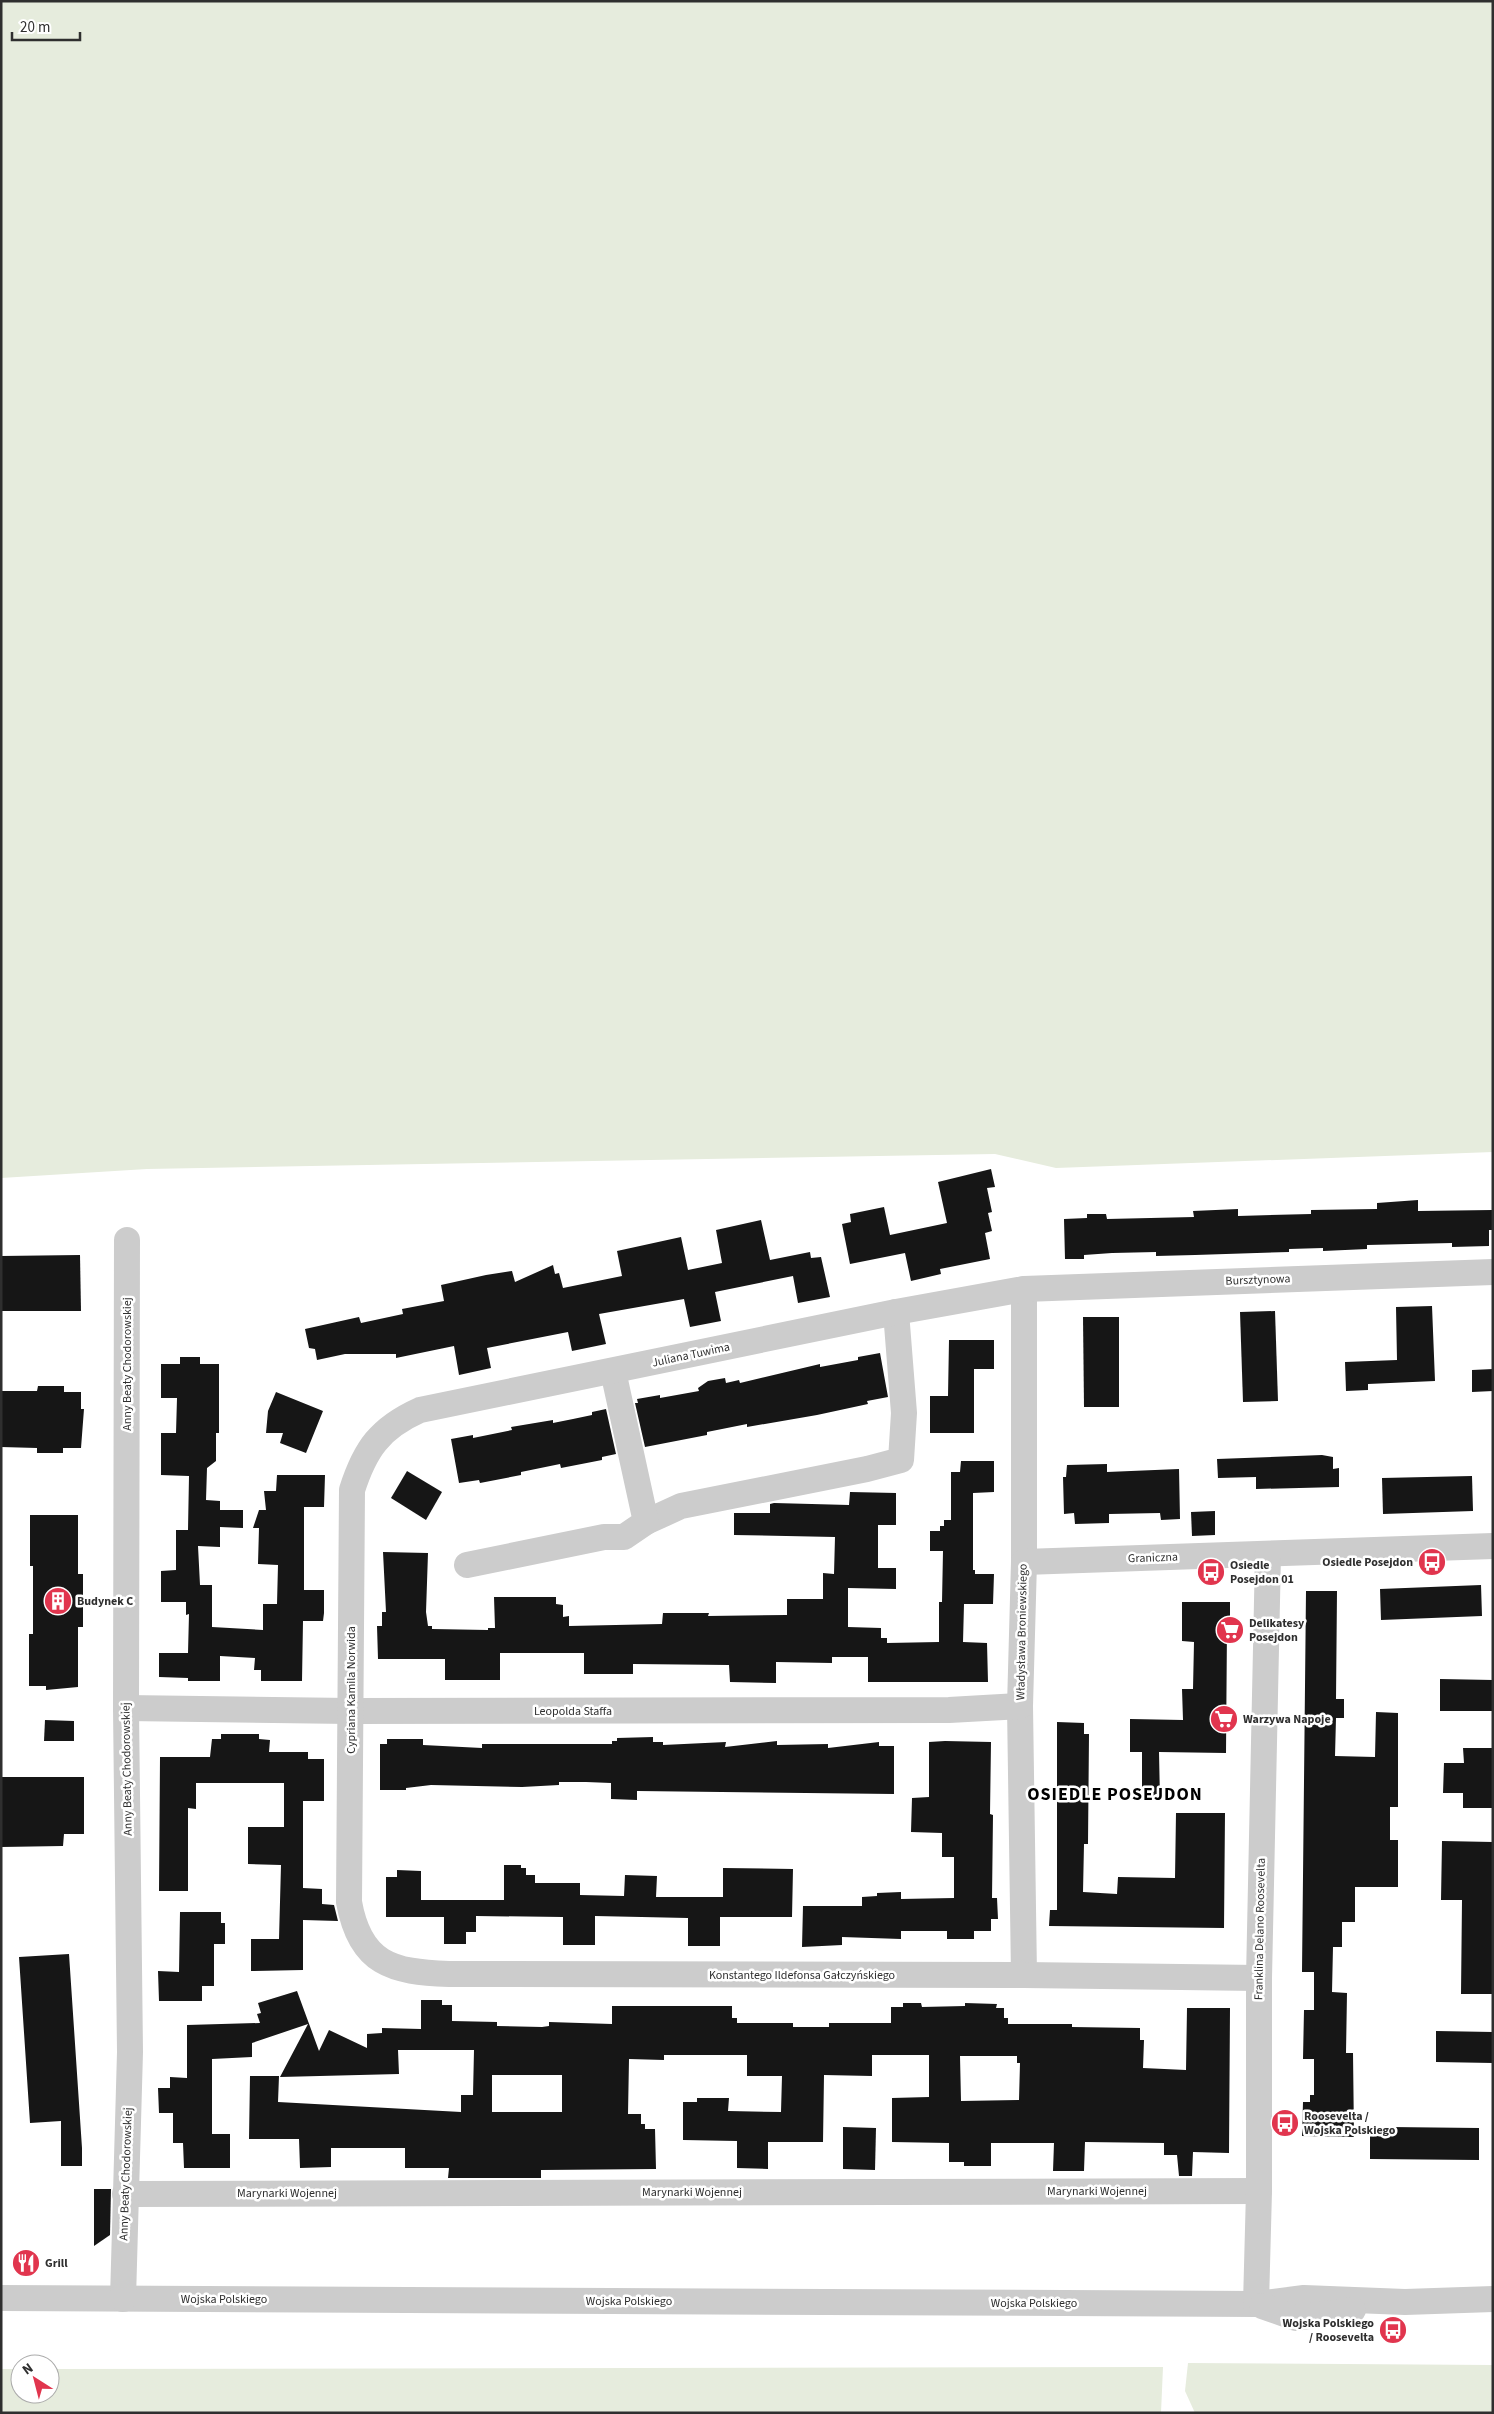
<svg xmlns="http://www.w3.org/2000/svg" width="1494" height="2414" viewBox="0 0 1494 2414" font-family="'Source Sans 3',sans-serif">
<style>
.green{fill:#e6ecdd}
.building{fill:#161616;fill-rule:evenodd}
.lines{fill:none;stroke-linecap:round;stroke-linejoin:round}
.minor{stroke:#ccc;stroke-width:26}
.labels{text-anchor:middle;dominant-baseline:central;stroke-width:5;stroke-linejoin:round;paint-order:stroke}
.street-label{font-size:12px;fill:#2f2f2f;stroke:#fff}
.poi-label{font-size:12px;font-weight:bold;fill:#2f2f2f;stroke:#fff;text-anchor:start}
.district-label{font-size:18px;font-weight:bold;letter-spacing:1px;fill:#000;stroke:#fff}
</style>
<rect width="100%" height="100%" fill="#fff"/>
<g class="green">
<path d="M 1,1 L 1493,1 L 1493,1152 L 1056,1168 L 995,1154 L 147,1169 L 1,1178 Z"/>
<path d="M 1188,2363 L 1493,2365 L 1493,2413 L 1195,2413 L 1185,2391 Z"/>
<path d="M 1163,2367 L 1161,2413 L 1,2413 L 1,2369 L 20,2369 L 20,2394 L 50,2394 L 50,2369 Z"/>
</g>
<g class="building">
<path d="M 991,1169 L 995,1187 L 987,1188 L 992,1212 L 988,1213 L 992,1231 L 985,1233 L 990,1259 L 940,1269 L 941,1274 L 911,1281 L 905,1253 L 850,1264 L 842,1224 L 851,1222 L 850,1214 L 884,1207 L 890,1235 L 947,1223 L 938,1182 Z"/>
<path d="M 1418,1200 L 1418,1211 L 1493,1210 L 1493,1230 L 1489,1230 L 1489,1246 L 1452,1247 L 1452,1243 L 1367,1245 L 1367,1249 L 1323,1251 L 1323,1248 L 1289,1249 L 1289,1252 L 1195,1255 L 1156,1256 L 1156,1252 L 1112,1253 L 1084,1255 L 1084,1259 L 1065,1259 L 1064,1219 L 1087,1218 L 1087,1214 L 1106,1214 L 1107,1219 L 1194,1217 L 1193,1211 L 1238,1209 L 1238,1216 L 1311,1214 L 1311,1210 L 1377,1209 L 1377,1203 Z"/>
<path d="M 761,1220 L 770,1260 L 810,1252 L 811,1258 L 821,1257 L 830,1297 L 798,1303 L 793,1276 L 715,1292 L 721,1321 L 690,1327 L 684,1299 L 599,1314 L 606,1344 L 572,1351 L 568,1332 L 487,1348 L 491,1368 L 459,1375 L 454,1346 L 396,1358 L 396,1354 L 345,1354 L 317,1360 L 315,1349 L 309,1348 L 305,1329 L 359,1317 L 361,1323 L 403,1314 L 402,1309 L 444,1301 L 441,1285 L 486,1275 L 512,1271 L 515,1282 L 553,1265 L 555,1274 L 559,1273 L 563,1288 L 622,1276 L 617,1251 L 681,1237 L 688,1270 L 722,1263 L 716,1230 Z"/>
<path d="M 80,1255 L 81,1311 L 1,1311 L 1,1256 Z"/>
<path d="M 1432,1306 L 1435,1381 L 1368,1384 L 1368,1390 L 1346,1391 L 1345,1362 L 1397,1360 L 1396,1307 Z"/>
<path d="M 1275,1311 L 1278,1401 L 1243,1402 L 1240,1312 Z"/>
<path d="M 1083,1317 L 1119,1317 L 1119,1407 L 1084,1407 Z"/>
<path d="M 949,1340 L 994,1340 L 994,1369 L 974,1369 L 974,1433 L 930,1433 L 930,1396 L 948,1396 Z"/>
<path d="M 880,1353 L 888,1397 L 867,1401 L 868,1404 L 817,1415 L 747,1427 L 747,1424 L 707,1432 L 707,1435 L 645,1447 L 635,1403 L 638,1403 L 637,1399 L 660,1395 L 660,1398 L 699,1391 L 698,1388 L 708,1381 L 725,1378 L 726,1383 L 739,1380 L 740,1383 L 820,1364 L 820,1367 L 858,1360 L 858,1357 Z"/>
<path d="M 180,1357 L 200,1357 L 200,1364 L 219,1364 L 219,1433 L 216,1433 L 216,1461 L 207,1468 L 206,1500 L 220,1501 L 220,1510 L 243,1510 L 243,1528 L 220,1527 L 220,1547 L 198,1546 L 200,1585 L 212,1585 L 212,1627 L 263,1630 L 263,1604 L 277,1604 L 278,1565 L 258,1564 L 259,1528 L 253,1528 L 259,1510 L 266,1510 L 264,1491 L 276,1491 L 277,1475 L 325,1475 L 324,1507 L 304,1507 L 304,1590 L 324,1590 L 324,1613 L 323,1621 L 303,1621 L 302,1681 L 261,1681 L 261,1670 L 254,1670 L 255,1658 L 220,1656 L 220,1681 L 188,1681 L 188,1678 L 159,1677 L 159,1653 L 188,1653 L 189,1614 L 186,1615 L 186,1602 L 161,1602 L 161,1571 L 176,1570 L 176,1530 L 188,1530 L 189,1476 L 161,1475 L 161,1433 L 176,1433 L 177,1398 L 161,1398 L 161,1364 L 180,1364 Z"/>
<path d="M 1493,1369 L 1493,1391 L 1472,1392 L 1472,1370 Z"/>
<path d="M 38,1386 L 64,1386 L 64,1392 L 81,1392 L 81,1409 L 84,1409 L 81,1448 L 63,1448 L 63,1453 L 37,1453 L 37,1448 L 1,1447 L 1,1391 L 37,1391 Z"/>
<path d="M 276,1392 L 323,1411 L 306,1453 L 280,1443 L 283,1433 L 266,1433 L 268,1411 Z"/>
<path d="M 606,1409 L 616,1454 L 602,1457 L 602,1460 L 561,1468 L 560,1464 L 521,1472 L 521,1475 L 480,1483 L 479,1480 L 459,1483 L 451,1439 L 473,1435 L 473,1438 L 512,1430 L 511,1427 L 553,1420 L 553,1423 L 573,1419 L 592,1415 L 592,1412 Z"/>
<path d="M 1322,1455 L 1333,1457 L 1333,1469 L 1339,1468 L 1339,1487 L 1256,1489 L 1256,1477 L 1218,1478 L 1217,1459 Z"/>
<path d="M 961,1461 L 994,1461 L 994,1492 L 973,1493 L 973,1570 L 975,1570 L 975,1574 L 994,1574 L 993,1604 L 964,1604 L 963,1642 L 987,1643 L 988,1682 L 868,1682 L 868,1657 L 832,1657 L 832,1663 L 776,1662 L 776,1683 L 730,1682 L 729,1665 L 633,1664 L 633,1674 L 584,1674 L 584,1653 L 500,1653 L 500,1680 L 445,1680 L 445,1659 L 378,1659 L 377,1626 L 382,1626 L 382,1612 L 386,1612 L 383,1552 L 428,1553 L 426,1612 L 428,1626 L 432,1626 L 432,1629 L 488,1630 L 488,1628 L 495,1628 L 494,1597 L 556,1597 L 556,1604 L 563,1605 L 563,1617 L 569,1616 L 569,1626 L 662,1624 L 663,1613 L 709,1613 L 708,1616 L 787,1615 L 787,1599 L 823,1599 L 823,1573 L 834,1574 L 835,1537 L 734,1535 L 734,1513 L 770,1513 L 770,1504 L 774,1503 L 849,1505 L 850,1492 L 896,1493 L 896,1525 L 878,1525 L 878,1568 L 896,1568 L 896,1589 L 848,1588 L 848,1627 L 881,1628 L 881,1638 L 887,1638 L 887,1643 L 939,1642 L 939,1602 L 942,1602 L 943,1551 L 930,1551 L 930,1531 L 940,1531 L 940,1526 L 944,1526 L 944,1520 L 951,1520 L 951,1472 L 960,1472 Z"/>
<path d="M 1107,1464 L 1107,1472 L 1179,1469 L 1180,1519 L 1161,1520 L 1160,1513 L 1109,1514 L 1109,1523 L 1075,1524 L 1074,1513 L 1064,1514 L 1063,1477 L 1066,1477 L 1067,1465 Z"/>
<path d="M 407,1471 L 442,1492 L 426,1520 L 391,1498 Z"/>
<path d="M 1472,1476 L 1473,1511 L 1383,1514 L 1382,1478 Z"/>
<path d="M 1215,1511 L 1215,1535 L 1192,1536 L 1191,1512 Z"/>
<path d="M 30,1515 L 78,1515 L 78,1574 L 83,1574 L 83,1627 L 78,1627 L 78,1687 L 46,1690 L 46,1686 L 29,1686 L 29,1634 L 33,1634 L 33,1566 L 30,1566 Z"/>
<path d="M 1481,1585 L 1482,1616 L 1381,1620 L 1380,1589 Z"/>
<path d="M 1306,1591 L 1337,1591 L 1336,1699 L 1344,1699 L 1344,1718 L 1336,1718 L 1335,1756 L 1375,1757 L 1376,1712 L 1398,1713 L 1398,1807 L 1390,1807 L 1390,1840 L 1398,1840 L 1398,1887 L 1355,1887 L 1355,1922 L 1342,1922 L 1342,1947 L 1333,1947 L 1332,1992 L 1347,1993 L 1346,2053 L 1353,2053 L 1354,2137 L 1302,2136 L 1303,2102 L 1310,2102 L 1310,2095 L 1314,2095 L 1314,2059 L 1303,2059 L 1304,2010 L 1314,2010 L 1314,1972 L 1302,1972 Z"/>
<path d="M 1182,1602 L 1230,1602 L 1230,1626 L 1227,1626 L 1226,1753 L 1159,1752 L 1160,1800 L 1142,1800 L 1142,1752 L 1130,1752 L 1130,1719 L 1183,1720 L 1182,1689 L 1193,1689 L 1194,1642 L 1182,1641 Z"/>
<path d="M 1440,1679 L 1493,1680 L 1493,1711 L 1440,1711 Z"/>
<path d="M 45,1720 L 74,1721 L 74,1741 L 44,1741 Z"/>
<path d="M 1057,1722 L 1084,1723 L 1084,1734 L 1089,1734 L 1088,1844 L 1084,1844 L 1083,1892 L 1117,1894 L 1118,1877 L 1175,1878 L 1176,1813 L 1225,1813 L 1224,1928 L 1049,1926 L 1050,1910 L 1057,1910 Z"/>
<path d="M 221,1734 L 259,1734 L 259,1739 L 270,1740 L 269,1752 L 308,1752 L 308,1759 L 324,1759 L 324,1801 L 303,1801 L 303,1888 L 322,1889 L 322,1904 L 334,1905 L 338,1921 L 303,1920 L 303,1970 L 251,1971 L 251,1939 L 279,1939 L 281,1865 L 248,1864 L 248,1827 L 284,1827 L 284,1783 L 196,1783 L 196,1809 L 188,1808 L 188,1891 L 159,1891 L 160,1757 L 210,1757 L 212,1739 L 221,1739 Z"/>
<path d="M 653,1737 L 653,1742 L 663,1742 L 663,1745 L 726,1742 L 725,1747 L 777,1741 L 777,1745 L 828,1744 L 828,1748 L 879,1742 L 879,1746 L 894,1746 L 894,1794 L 637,1791 L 637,1800 L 611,1799 L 611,1783 L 586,1782 L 559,1782 L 559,1785 L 522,1787 L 431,1785 L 406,1788 L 406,1790 L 380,1790 L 380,1744 L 387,1744 L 387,1739 L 423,1739 L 423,1745 L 482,1748 L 482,1744 L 612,1744 L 612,1741 L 617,1741 L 617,1738 Z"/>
<path d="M 945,1741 L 991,1742 L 990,1814 L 993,1815 L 992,1898 L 997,1898 L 998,1919 L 991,1919 L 991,1931 L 974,1931 L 974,1939 L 947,1939 L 947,1931 L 901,1931 L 901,1939 L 842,1937 L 842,1945 L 802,1947 L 803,1906 L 862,1906 L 862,1897 L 877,1896 L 877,1893 L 901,1892 L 901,1899 L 954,1898 L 954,1857 L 942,1857 L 942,1833 L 911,1832 L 912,1798 L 929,1797 L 929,1742 Z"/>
<path d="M 1463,1748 L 1493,1748 L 1493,1808 L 1463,1808 L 1463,1793 L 1443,1793 L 1444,1763 L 1464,1763 Z"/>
<path d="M 1,1777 L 84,1777 L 84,1834 L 64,1834 L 63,1846 L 1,1847 Z"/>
<path d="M 1442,1841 L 1493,1842 L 1492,1994 L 1461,1994 L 1462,1900 L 1441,1900 Z"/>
<path d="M 504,1865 L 521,1865 L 521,1868 L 526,1868 L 526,1875 L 535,1875 L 535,1883 L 580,1883 L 580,1895 L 624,1896 L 625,1875 L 657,1876 L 656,1897 L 723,1897 L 723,1868 L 793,1869 L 792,1917 L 720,1917 L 720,1946 L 688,1946 L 688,1918 L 595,1916 L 595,1945 L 563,1945 L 563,1917 L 476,1916 L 476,1932 L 466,1932 L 466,1944 L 444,1944 L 444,1917 L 386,1917 L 386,1877 L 397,1877 L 397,1870 L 421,1871 L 421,1900 L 504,1900 Z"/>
<path d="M 180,1912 L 221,1912 L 221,1923 L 225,1923 L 225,1944 L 214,1944 L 214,1986 L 202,1986 L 202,2001 L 159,2001 L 158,1971 L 179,1972 Z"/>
<path d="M 69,1954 L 82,2148 L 82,2166 L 61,2166 L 61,2121 L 30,2123 L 19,1957 Z"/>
<path d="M 297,1991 L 319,2051 L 329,2030 L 367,2048 L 367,2034 L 382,2033 L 382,2028 L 421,2029 L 421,2000 L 442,2000 L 442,2005 L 452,2005 L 452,2021 L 497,2022 L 497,2026 L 542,2027 L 549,2026 L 549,2022 L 612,2024 L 612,2006 L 732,2006 L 732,2018 L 737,2018 L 737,2023 L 793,2023 L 793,2027 L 829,2027 L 829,2023 L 891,2023 L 891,2007 L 903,2007 L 903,2003 L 921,2003 L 922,2007 L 965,2006 L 965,2003 L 997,2004 L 996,2008 L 1004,2008 L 1004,2018 L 1008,2018 L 1008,2024 L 1072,2024 L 1072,2027 L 1140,2028 L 1140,2040 L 1144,2040 L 1143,2068 L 1186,2070 L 1187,2008 L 1230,2008 L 1229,2153 L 1193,2152 L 1192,2176 L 1179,2176 L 1177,2155 L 1164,2155 L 1164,2143 L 1085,2142 L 1084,2171 L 1053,2171 L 1054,2143 L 991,2143 L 991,2166 L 964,2166 L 964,2162 L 949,2162 L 949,2143 L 892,2142 L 892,2098 L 929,2097 L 929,2055 L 872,2055 L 872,2076 L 824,2075 L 823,2142 L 768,2142 L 768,2169 L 737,2168 L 737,2141 L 683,2140 L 683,2102 L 697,2102 L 697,2098 L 729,2098 L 728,2111 L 781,2112 L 782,2076 L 747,2076 L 747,2055 L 664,2055 L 664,2060 L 629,2059 L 628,2114 L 641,2114 L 641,2124 L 645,2124 L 645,2129 L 655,2129 L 656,2169 L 541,2170 L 541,2178 L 448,2178 L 449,2168 L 405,2168 L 405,2148 L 331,2148 L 331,2167 L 300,2168 L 299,2139 L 249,2139 L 250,2076 L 279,2076 L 278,2102 L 461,2112 L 461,2095 L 473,2095 L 474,2050 L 398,2050 L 399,2074 L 280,2077 L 308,2024 L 252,2043 L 252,2057 L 212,2059 L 212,2134 L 230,2134 L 230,2168 L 184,2168 L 183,2143 L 173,2143 L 173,2113 L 159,2113 L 158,2088 L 170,2088 L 170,2077 L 187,2078 L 187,2025 L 260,2023 L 257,2014 L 261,2013 L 258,2003 ZM 960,2056 L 1017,2056 L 1017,2063 L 1020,2063 L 1019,2100 L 961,2101 ZM 492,2075 L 562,2075 L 562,2112 L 492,2112 Z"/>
<path d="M 1436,2031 L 1493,2032 L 1493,2063 L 1436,2062 Z"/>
<path d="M 843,2127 L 876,2128 L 875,2170 L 843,2169 Z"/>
<path d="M 1390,2127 L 1479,2128 L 1479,2160 L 1370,2159 L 1370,2129 Z"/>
<path d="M 94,2189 L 111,2189 L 110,2235 L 94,2246 Z"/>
</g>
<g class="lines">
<g class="minor">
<path d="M 1024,1289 L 1024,1562 L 1020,1706 L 1024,1975"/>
<path d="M 646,1522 L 681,1506 L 867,1469 L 901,1460 L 904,1413 L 896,1312"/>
<path d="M 1024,1562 L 1493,1546"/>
<path d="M 467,1565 L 604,1537 L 624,1537 L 646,1522 L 613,1371"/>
<path d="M 126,1708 L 350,1711 L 949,1710 L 1020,1706"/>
<path d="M 1259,1978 L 1024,1975 L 449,1974 C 392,1972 360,1964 349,1902 L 352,1490 C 365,1449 380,1428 420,1410 L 896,1312 L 1024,1289 L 1493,1272"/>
<path d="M 125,2194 L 1259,2191"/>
<path d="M 1,2298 L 1256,2304 L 1304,2298 L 1405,2302 L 1493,2299"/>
<path d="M 123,2299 L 130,2052 L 126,1708 L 127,1240"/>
<path d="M 1256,2304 L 1259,2191 L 1259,1978 L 1268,1554"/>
<path d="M 1262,2306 L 1296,2318 L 1353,2310"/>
</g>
</g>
<defs>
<symbol id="bus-disc" viewBox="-11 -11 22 22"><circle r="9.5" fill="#e1354e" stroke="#fff"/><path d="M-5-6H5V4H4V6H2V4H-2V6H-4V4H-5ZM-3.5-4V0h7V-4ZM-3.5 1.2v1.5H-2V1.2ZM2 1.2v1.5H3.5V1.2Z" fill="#fff"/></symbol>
<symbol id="building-disc" viewBox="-11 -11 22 22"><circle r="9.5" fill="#e1354e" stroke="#fff"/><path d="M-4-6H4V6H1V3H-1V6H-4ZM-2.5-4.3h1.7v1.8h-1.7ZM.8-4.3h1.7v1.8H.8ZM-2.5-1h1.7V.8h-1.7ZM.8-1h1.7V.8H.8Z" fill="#fff"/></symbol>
<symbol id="supermarket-disc" viewBox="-11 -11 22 22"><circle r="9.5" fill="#e1354e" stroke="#fff"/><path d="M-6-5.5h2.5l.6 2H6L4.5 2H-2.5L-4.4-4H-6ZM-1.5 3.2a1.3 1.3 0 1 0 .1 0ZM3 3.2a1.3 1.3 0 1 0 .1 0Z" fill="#fff"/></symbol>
<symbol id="restaurant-disc" viewBox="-11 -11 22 22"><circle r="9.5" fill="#e1354e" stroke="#fff"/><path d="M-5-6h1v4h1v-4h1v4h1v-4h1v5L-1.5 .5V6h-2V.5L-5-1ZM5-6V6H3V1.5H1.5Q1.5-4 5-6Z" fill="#fff"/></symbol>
</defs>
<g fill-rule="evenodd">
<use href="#bus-disc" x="1416" y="1546" width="32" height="32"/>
<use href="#bus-disc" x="1195" y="1556" width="32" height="32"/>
<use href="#building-disc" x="42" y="1585" width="32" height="32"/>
<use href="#supermarket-disc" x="1214" y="1614" width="32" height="32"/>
<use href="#supermarket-disc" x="1208" y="1703" width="32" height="32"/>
<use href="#bus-disc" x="1269" y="2107" width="32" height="32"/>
<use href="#restaurant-disc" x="10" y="2247" width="32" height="32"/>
<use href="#bus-disc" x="1377" y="2314" width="32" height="32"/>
</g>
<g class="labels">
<g class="street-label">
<text transform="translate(1258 1280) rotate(-2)">Bursztynowa</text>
<text transform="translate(691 1355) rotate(-12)">Juliana Tuwima</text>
<text transform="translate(127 1364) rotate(-90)">Anny Beaty Chodorowskiej</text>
<text transform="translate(1153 1558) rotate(-2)">Graniczna</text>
<text transform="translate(1022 1632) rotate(-89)">Władysława Broniewskiego</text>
<text transform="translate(351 1690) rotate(-90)">Cypriana Kamila Norwida</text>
<text x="573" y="1711">Leopolda Staffa</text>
<text transform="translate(127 1769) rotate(-91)">Anny Beaty Chodorowskiej</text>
<text transform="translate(1260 1929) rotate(-89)">Franklina Delano Roosevelta</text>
<text x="802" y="1975">Konstantego Ildefonsa Gałczyńskiego</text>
<text transform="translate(126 2174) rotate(-88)">Anny Beaty Chodorowskiej</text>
<text x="1097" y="2191">Marynarki Wojennej</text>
<text x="692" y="2192">Marynarki Wojennej</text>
<text x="287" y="2193">Marynarki Wojennej</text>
<text x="224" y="2299">Wojska Polskiego</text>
<text x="629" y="2301">Wojska Polskiego</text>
<text x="1034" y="2303">Wojska Polskiego</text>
</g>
<g class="poi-label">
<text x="1413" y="1562" text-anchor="end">Osiedle Posejdon</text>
<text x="1230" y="1565">Osiedle<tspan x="1230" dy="14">Posejdon 01</tspan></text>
<text x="77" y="1601">Budynek C</text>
<text x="1249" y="1623">Delikatesy<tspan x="1249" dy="14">Posejdon</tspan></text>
<text x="1243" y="1719">Warzywa Napoje</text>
<text x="1304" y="2116">Roosevelta /<tspan x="1304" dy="14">Wojska Polskiego</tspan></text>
<text x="45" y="2263">Grill</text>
<text x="1374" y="2323" text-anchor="end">Wojska Polskiego<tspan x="1374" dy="14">/ Roosevelta</tspan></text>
</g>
<g class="district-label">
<text x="1115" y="1794">OSIEDLE POSEJDON</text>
</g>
</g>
<rect width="1494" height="2414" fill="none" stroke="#2f2f2f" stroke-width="5"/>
<g transform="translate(35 2379) rotate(324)"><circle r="24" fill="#ffffff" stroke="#acacac"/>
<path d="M0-4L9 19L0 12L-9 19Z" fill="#e1354e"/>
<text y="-8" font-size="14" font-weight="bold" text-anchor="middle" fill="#2f2f2f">N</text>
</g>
<path d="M12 32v8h68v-8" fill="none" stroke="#2f2f2f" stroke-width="2.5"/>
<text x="20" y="32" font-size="15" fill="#2f2f2f" stroke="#ffffff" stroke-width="4" paint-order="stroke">20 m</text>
</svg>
